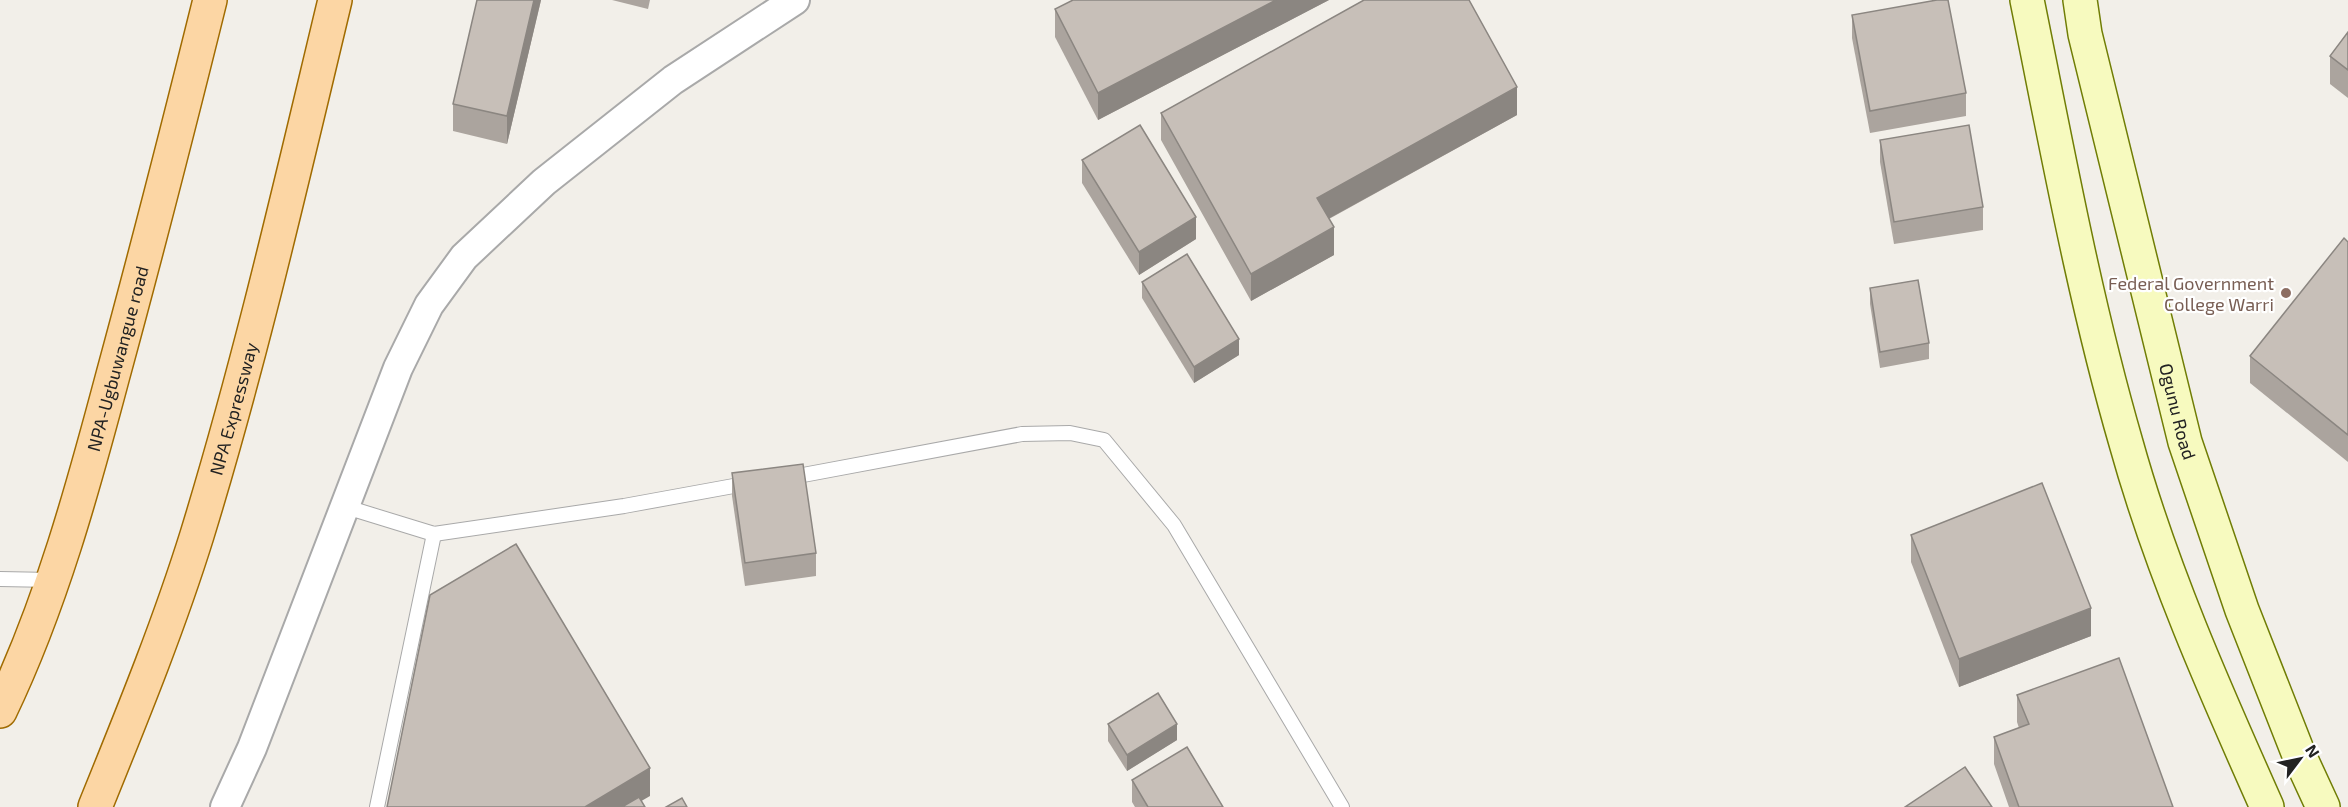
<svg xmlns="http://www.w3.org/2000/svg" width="2348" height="807" viewBox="0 0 2348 807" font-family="'Exo 2',sans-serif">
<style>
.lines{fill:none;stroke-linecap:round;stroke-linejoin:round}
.lane-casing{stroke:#a9a9a9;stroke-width:16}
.street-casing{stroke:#a9a9a9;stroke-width:32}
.secondary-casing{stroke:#707d05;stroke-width:36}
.primary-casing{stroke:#a06b00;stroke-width:36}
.lane{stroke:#fff;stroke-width:14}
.street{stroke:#fff;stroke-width:28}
.secondary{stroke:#f7fabf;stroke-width:33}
.primary{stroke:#fcd6a4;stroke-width:33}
.wall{fill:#aba49e}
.shaded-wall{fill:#8b8681}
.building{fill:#c7bfb8;stroke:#8b8681;stroke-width:1.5}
.education-dot{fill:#8d6e63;stroke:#fff;stroke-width:2}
.labels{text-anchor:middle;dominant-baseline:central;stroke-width:4.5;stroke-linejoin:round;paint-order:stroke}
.education-label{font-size:18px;fill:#785e54;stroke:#fff;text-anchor:end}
.street-label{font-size:18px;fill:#222;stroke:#fff}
</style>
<rect width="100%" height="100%" fill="#f2efe9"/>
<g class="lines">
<defs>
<g id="lane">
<path d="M 787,478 L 1022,434 L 1070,433 L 1104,440 L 1174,525 L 1342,807"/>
<path d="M 343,506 L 434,534 L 624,506 L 750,483"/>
<path d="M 0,579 L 52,580"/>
<path d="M 377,807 L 434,534"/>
</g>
<path id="street" d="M 225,807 L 252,748 L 398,368 L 429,305 L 464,257 L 544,182 L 673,80 L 795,0"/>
<g id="secondary">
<path d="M 2027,0 C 2057,148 2084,298 2126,443 C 2161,569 2214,688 2267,807"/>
<path id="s1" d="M 2080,0 L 2085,34 L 2185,442 L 2242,610 L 2299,755 L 2323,807"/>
</g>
<g id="primary">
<path id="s2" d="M 0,711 C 51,605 83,488 113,375 C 147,250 179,125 210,0"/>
<path id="s3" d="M 95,807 C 131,718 168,628 197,535 C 251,359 292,179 335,0"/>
</g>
</defs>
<use href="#lane" class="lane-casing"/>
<use href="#street" class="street-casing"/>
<use href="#secondary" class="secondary-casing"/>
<use href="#primary" class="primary-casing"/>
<use href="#lane" class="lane"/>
<use href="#street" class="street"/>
<use href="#secondary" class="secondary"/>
<use href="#primary" class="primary"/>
</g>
<g class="wall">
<path d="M 477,0 L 541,0 L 507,144 L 453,131 L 453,104 Z"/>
<path d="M 612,0 L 650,0 L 648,9 Z"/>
<path d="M 1073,0 L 1329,0 L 1098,120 L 1055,37 L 1055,9 Z"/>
<path d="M 1852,15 L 1966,93 L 1966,116 L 1870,133 L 1852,38 Z"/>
<path d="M 2348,32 L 2348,98 L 2330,84 L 2330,56 Z"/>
<path d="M 1161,113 L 1517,115 L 1329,219 L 1334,255 L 1251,301 L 1161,140 Z"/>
<path d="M 1880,140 L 1983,207 L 1983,230 L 1894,244 L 1880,162 Z"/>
<path d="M 1082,160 L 1196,239 L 1139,275 L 1082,183 Z"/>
<path d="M 2348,242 L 2348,462 L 2250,383 L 2250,356 Z"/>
<path d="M 1142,282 L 1239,355 L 1194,383 L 1142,298 Z"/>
<path d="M 1870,288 L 1929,343 L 1929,359 L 1880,368 L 1870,304 Z"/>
<path d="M 732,473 L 816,553 L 816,576 L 745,586 L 732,496 Z"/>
<path d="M 1911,535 L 2091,636 L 1959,687 L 1911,562 Z"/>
<path d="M 2017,695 L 2173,807 L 2009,807 L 1994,764 L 1994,737 L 2019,728 L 2017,722 Z"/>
<path d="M 1108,724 L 1177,740 L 1127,771 L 1108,741 Z"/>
<path d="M 1132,780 L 1223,807 L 1135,807 L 1132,802 Z"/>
</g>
<g class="shaded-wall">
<path d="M 534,0 L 541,0 L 507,144 L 507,116 Z"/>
<path d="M 1276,0 L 1329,0 L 1098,120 L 1098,93 Z"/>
<path d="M 1517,87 L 1517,115 L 1317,225 L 1317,198 Z"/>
<path d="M 1196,217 L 1196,239 L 1139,275 L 1139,252 Z"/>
<path d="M 1334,227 L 1334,255 L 1251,301 L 1251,274 Z"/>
<path d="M 1239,339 L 1239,355 L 1194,383 L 1194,367 Z"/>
<path d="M 2091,608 L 2091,636 L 1959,687 L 1959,659 Z"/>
<path d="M 1177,724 L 1177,740 L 1127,771 L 1127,755 Z"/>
<path d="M 650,768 L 650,796 L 631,807 L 585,807 Z"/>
</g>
<g class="building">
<path d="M 477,0 L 534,0 L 507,116 L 453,104 Z"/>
<path d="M 1073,0 L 1276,0 L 1098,93 L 1055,9 Z"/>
<path d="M 1364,0 L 1469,0 L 1517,87 L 1317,198 L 1334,227 L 1251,274 L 1161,113 Z"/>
<path d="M 1937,0 L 1948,0 L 1966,93 L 1870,111 L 1852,15 Z"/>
<path d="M 2348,32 L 2348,70 L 2330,56 Z"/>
<path d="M 1140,125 L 1196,217 L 1139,252 L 1082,160 Z"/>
<path d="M 1969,125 L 1983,207 L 1894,222 L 1880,140 Z"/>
<path d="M 2344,238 L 2348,242 L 2348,435 L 2250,356 Z"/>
<path d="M 1187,254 L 1239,339 L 1194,367 L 1142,282 Z"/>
<path d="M 1918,280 L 1929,343 L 1880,352 L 1870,288 Z"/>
<path d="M 803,464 L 816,553 L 745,563 L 732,473 Z"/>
<path d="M 2042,483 L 2091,608 L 1959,659 L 1911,535 Z"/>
<path d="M 516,544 L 650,768 L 585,807 L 387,807 L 430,595 Z"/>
<path d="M 2119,658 L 2173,807 L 2019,807 L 1994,737 L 2029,724 L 2017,695 Z"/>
<path d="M 1158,693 L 1177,724 L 1127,755 L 1108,724 Z"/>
<path d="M 1187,747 L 1223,807 L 1148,807 L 1132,780 Z"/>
<path d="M 1965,767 L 1992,807 L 1905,807 Z"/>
<path d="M 639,797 L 645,807 L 622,807 Z"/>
<path d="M 682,798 L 687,807 L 666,807 Z"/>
</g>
<circle class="education-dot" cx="2286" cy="293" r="6"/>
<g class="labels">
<g class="education-label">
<text x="2274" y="283">Federal Government<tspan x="2274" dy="21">College Warri</tspan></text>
</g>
<g class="street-label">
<text stroke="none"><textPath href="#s2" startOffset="372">NPA-Ugbuwangue road</textPath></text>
<text stroke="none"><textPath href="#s3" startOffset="422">NPA Expressway</textPath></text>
<text stroke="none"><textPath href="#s1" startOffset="423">Ogunu Road</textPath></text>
</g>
</g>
<g transform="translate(2300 759) rotate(58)" stroke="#ffffff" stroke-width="4.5" paint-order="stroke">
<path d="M0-4.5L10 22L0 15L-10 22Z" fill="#222222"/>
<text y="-9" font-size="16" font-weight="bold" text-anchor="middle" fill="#222222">N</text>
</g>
</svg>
